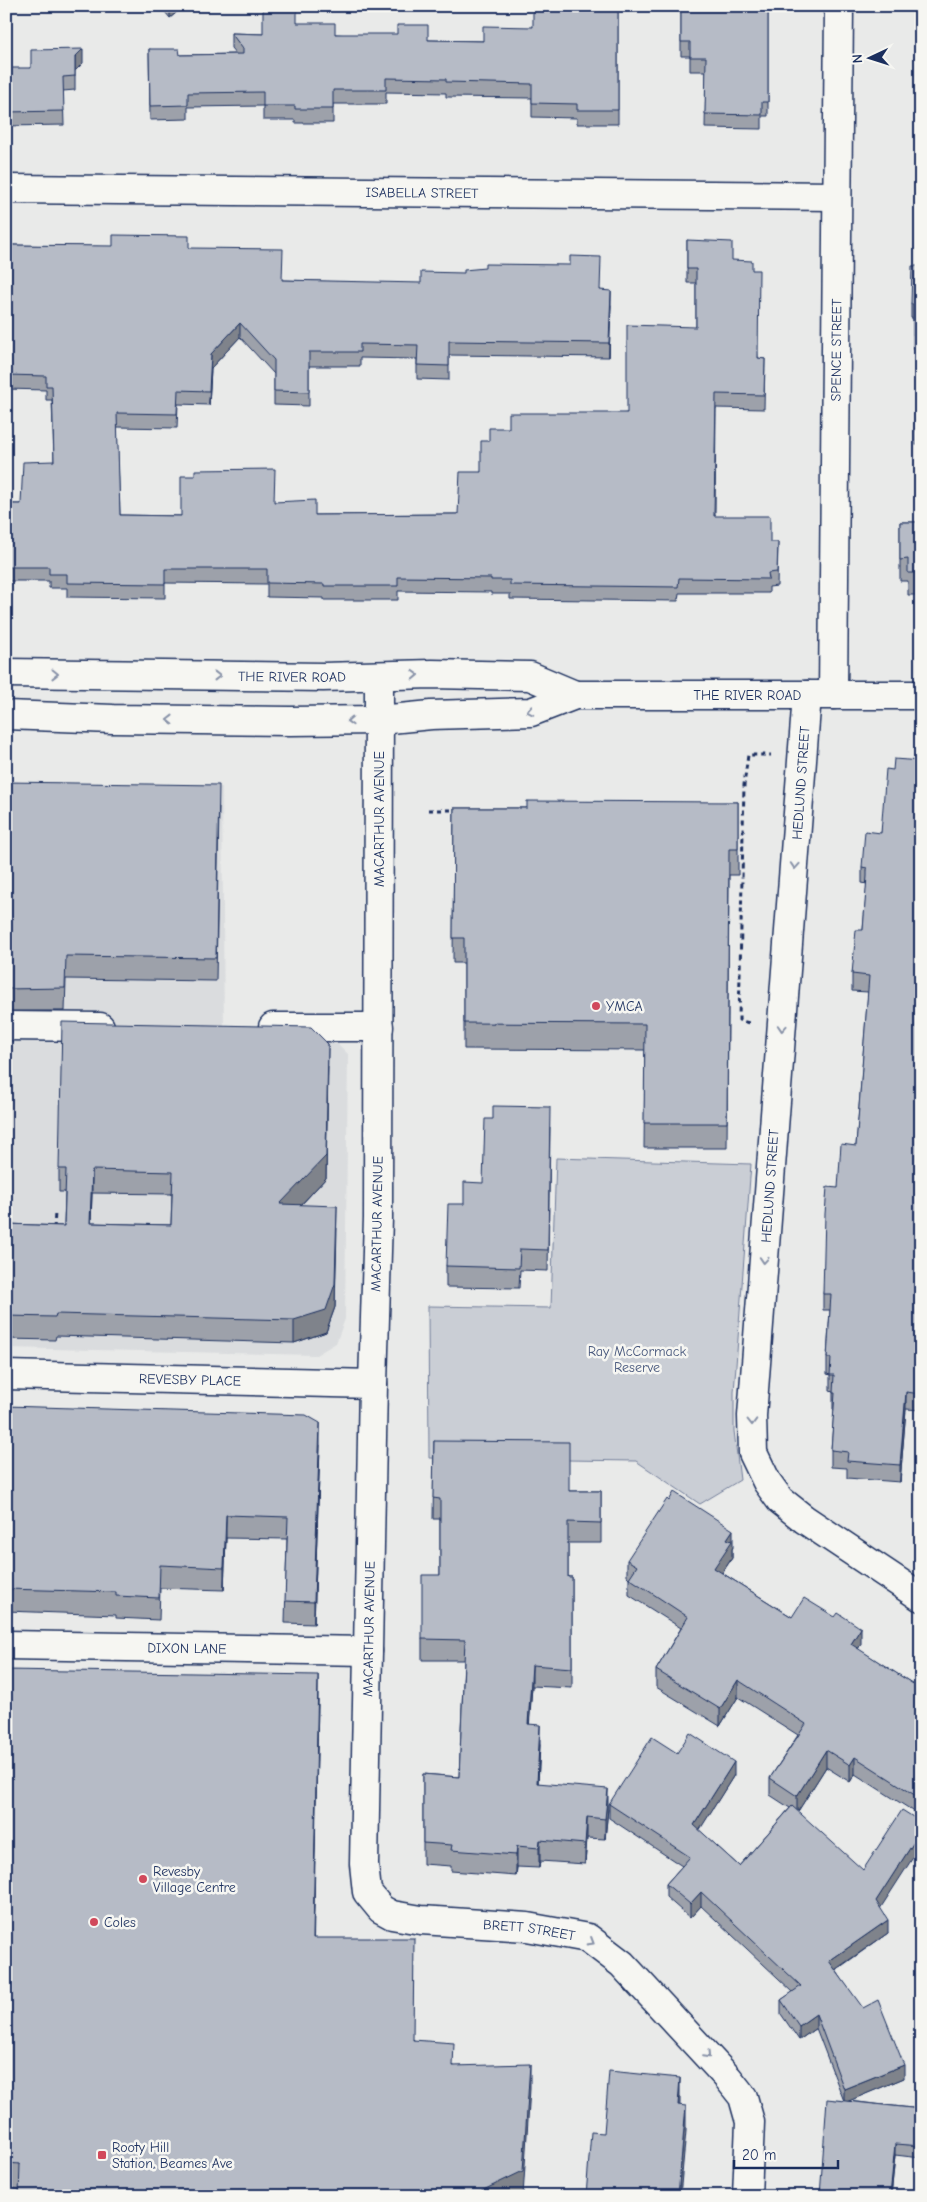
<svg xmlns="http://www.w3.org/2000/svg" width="927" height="2202" viewBox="0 0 927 2202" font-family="'Comic Neue',sans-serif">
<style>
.built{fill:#dadcde}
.green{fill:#caced5;stroke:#727e9a}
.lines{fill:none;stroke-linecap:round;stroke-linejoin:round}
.minor-casing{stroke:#1b2f5e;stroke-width:31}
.secondary-casing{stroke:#1b2f5e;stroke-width:31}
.path{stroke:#1b2f5e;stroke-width:3;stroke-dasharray:5 4;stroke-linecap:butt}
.minor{stroke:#f6f6f2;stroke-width:28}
.secondary{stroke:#f6f6f2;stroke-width:28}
.wall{fill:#9da1aa;stroke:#1b2f5e;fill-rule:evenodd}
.shaded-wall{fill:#7f838b;stroke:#1b2f5e}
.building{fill:#b6bbc6;stroke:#1b2f5e;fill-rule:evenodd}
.oneway{stroke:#8892a8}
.poi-dot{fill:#d1495b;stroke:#f6f6f2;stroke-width:2}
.labels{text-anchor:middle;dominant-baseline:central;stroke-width:5;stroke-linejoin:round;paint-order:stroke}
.street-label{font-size:14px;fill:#1b2f5e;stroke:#f6f6f2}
.poi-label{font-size:14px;fill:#1b2f5e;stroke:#f6f6f2;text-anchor:start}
.park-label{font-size:14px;fill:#47577c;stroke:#f6f6f2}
</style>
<rect width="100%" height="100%" fill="#e9eae9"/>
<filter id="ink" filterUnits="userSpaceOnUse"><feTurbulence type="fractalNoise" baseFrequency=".02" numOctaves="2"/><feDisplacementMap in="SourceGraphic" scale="10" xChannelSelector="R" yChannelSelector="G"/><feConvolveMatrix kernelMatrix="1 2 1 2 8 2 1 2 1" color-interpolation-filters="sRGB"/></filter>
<g filter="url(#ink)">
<path class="built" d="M 6,785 L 222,787 L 224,1037 L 335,1041 L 348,1054 L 345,1319 L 336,1343 L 316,1355 L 6,1348 Z"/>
<path class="green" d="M 556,1158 L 751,1164 L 734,1392 L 734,1431 L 740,1480 L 700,1504 L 636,1461 L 429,1458 L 428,1306 L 551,1308 Z"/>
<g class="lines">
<defs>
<g id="minor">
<path id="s1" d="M 6,189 L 837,196"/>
<path id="s2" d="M 379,676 L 378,1218 L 373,1384 L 364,1864 L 367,1892 L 381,1909 L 392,1915 L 421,1920 L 527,1927 L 588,1938 L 622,1964 L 728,2078 L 743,2097 L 750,2122 L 747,2196"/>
<path d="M 807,695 L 752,1416 L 753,1453 L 767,1482 L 780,1500 L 804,1519 L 921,1597"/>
<path id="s3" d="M 833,695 L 839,6"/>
<path d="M 6,1026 L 100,1027"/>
<path d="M 273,1027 L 379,1027"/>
<path id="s4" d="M 6,1375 L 373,1384"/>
<path id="s5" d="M 6,1645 L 368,1651"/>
</g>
<g id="secondary">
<path id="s6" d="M 6,673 L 323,677 L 432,674 L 530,676 L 575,695"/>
<path id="s7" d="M 6,715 L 113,719 L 290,721 L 380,720 L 431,715 L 531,712 L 575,695 L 921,695"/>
</g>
</defs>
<use href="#minor" class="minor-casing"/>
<use href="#secondary" class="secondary-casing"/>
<g class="path">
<path d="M 428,810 L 458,810"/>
<path d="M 749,1023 L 739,1020 L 744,785 L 748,755 L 771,755"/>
<path d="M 54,1229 L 55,1212"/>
</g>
<use href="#minor" class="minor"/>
<use href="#secondary" class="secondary"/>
</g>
<g class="wall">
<path d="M 160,6 L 184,6 L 170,18 Z"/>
<path d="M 618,6 L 618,124 L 577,124 L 577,118 L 532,117 L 532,98 L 446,97 L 446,93 L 386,92 L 386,104 L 333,104 L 333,123 L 295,123 L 295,120 L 263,120 L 263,106 L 188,107 L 188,119 L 150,120 L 149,49 L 180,55 L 236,54 L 231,48 L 231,33 L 263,34 L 297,23 L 335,34 L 428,40 L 483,41 L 533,27 Z"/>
<path d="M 681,6 L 768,6 L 768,116 L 762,116 L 762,129 L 705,128 L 706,71 L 690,71 L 690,56 L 681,56 Z"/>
<path d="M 83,63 L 75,71 L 75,90 L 63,91 L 64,125 L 6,126 L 6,80 L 11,79 L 31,68 Z"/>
<path d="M 687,240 L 752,270 L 758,358 L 765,359 L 764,409 L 716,408 L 715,516 L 770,542 L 778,542 L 777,586 L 769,587 L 769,593 L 679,593 L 678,601 L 510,599 L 510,594 L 491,594 L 491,592 L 398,591 L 398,600 L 324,600 L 324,598 L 267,597 L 267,584 L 165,583 L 165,598 L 67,597 L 67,588 L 49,588 L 49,581 L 6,581 L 6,504 L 21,504 L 54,461 L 52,400 L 46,400 L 46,390 L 6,389 L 6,242 L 11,245 L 189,248 L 282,280 L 601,290 L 611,305 L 609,357 L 449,355 L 449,380 L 417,379 L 417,359 L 360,358 L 360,366 L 309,366 L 309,406 L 274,405 L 274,374 L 240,337 L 211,368 L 209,405 L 178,404 L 177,428 L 117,427 L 120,515 L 181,516 L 275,502 L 315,515 L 458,514 L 481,472 L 489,441 L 509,428 L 627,413 L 696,327 L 696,283 L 687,283 Z"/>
<path d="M 921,266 L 921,349 L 913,349 L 913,318 L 911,318 L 911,304 Z"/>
<rect x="916" y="391" width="5" height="54"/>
<path d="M 900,522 L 921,522 L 921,595 L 908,595 L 908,581 L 900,581 Z"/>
<path d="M 921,761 L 921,1410 L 906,1409 L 900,1482 L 847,1478 L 847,1468 L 831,1467 L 831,1450 L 834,1410 L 833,1409 L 833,1392 L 830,1391 L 830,1375 L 827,1374 L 827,1358 L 830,1310 L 823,1310 L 823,1294 L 838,1188 L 856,1146 L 868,992 L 852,991 L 852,974 L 863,930 L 867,884 L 862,883 L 862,867 L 881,833 L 893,770 Z"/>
<path d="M 6,782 L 219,807 L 216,981 L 66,979 L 65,1011 L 6,1011 Z"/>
<path d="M 738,802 L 738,875 L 729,875 L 727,1148 L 644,1148 L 645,1050 L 464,1049 L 464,963 L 453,963 L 454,808 L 527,808 Z"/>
<path d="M 328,1067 L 326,1178 L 301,1205 L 337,1228 L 335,1307 L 326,1332 L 294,1343 L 56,1336 L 55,1340 L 6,1339 L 6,1224 L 64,1226 L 65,1192 L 59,1192 L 59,1169 ZM 92,1193 L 172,1194 L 171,1225 L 91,1223 Z"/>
<path d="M 550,1127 L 548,1271 L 520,1270 L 519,1288 L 446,1287 L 446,1266 L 464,1204 L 483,1183 Z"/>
<path d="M 6,1406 L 320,1445 L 314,1624 L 285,1623 L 287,1539 L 226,1538 L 224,1590 L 160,1588 L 159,1620 L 116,1618 L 116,1615 L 6,1611 Z"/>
<path d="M 434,1441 L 569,1491 L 601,1491 L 601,1543 L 568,1543 L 568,1577 L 572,1577 L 572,1688 L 532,1686 L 529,1724 L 540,1745 L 538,1783 L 608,1809 L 605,1839 L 587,1838 L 585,1864 L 540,1861 L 539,1868 L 517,1867 L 516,1876 L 451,1871 L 451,1866 L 423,1864 L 423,1774 L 459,1777 L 464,1660 L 422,1660 L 422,1639 L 440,1575 L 440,1519 L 433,1519 Z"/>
<path d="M 733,1547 L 732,1549 L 732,1558 L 722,1573 L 792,1617 L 861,1644 L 858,1649 L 921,1689 L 921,1816 L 855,1774 L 850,1782 L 826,1767 L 798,1811 L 880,1908 L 888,1933 L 836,1970 L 904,2078 L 848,2101 L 921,2109 L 921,2158 L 895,2155 L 891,2196 L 820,2196 L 844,2101 L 816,2028 L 799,2040 L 781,2014 L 781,2000 L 793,1992 L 701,1906 L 690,1918 L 666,1897 L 666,1884 L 682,1866 L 609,1818 L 609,1804 L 677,1753 L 734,1775 L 699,1830 L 739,1866 L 790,1808 L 770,1795 L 770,1778 L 798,1735 L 738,1697 L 720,1726 L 656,1687 L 656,1670 L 681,1628 L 629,1595 L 629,1578 L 627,1576 L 627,1560 Z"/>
<path d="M 6,1670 L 318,1700 L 313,1938 L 414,2040 L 454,2066 L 530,2089 L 19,2189 L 6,2188 Z"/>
</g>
<g class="shaded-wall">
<path d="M 170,6 L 184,6 L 170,18 Z"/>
<path d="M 83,49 L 83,63 L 75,71 L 75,57 Z"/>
<path d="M 611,291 L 611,305 L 609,357 L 609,343 Z"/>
<path d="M 240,323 L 240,337 L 211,368 L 209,405 L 211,354 Z"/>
<path d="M 328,1044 L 326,1178 L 280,1227 L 280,1204 Z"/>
<path d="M 92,1170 L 92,1193 L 90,1245 L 90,1223 Z"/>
<path d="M 337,1206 L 335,1307 L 326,1332 L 294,1343 L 294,1320 Z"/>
<path d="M 906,1392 L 906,1409 L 900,1482 L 900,1465 Z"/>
<path d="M 320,1423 L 320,1445 L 314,1624 L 314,1602 Z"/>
<path d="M 226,1515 L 226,1538 L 224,1590 L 224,1568 Z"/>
<path d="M 733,1530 L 733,1547 L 732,1549 L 732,1558 L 714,1585 L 714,1568 L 727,1539 Z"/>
<path d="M 861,1628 L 861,1644 L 851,1661 L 851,1644 Z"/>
<path d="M 532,1665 L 532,1686 L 528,1744 L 528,1724 Z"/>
<path d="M 318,1675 L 318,1700 L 313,1963 L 313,1938 Z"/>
<path d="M 738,1680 L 738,1697 L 720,1726 L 720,1709 Z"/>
<path d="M 540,1725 L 540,1745 L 537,1803 L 537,1783 Z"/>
<path d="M 826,1750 L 826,1767 L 797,1813 L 797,1796 Z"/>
<path d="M 855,1757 L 855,1774 L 850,1782 L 850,1765 Z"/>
<path d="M 734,1762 L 734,1775 L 694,1839 L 694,1825 Z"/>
<path d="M 608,1789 L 608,1809 L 605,1839 L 605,1819 Z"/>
<path d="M 587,1817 L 587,1838 L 585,1864 L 585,1844 Z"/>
<path d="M 921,1831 L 921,1845 L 876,1915 L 876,1901 Z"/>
<path d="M 540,1840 L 540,1861 L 539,1868 L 539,1848 Z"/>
<path d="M 517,1846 L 517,1867 L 516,1876 L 516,1855 Z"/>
<path d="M 701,1892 L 701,1906 L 690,1918 L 690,1904 Z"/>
<path d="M 888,1920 L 888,1933 L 829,1974 L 829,1961 Z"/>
<path d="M 816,2014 L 816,2028 L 799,2040 L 799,2026 Z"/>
<path d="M 530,2064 L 530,2089 L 523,2196 L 471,2196 Z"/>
<path d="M 904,2065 L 904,2078 L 844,2103 L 844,2089 Z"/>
<path d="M 680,2078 L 680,2103 L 678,2130 L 678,2105 Z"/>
<path d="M 686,2106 L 686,2131 L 680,2196 L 678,2196 Z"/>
<path d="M 895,2144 L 895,2155 L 891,2196 L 890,2196 Z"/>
</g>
<g class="building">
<path d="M 263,6 L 297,6 L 297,23 L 335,23 L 335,34 L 397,34 L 397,25 L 428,25 L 428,40 L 483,41 L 483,26 L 533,27 L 533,6 L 618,6 L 618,110 L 577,110 L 577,104 L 532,103 L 532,84 L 446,82 L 446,79 L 386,78 L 386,90 L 333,90 L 333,109 L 295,109 L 295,106 L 263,106 L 263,92 L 188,93 L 188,105 L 150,106 L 149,49 L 179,49 L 180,55 L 243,54 L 243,49 L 231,33 L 263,34 Z"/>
<path d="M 681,6 L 768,6 L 768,102 L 762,102 L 762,115 L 705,114 L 706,57 L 690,57 L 690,42 L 681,42 Z"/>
<path d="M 83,49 L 75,57 L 75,76 L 63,77 L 64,111 L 6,112 L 6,80 L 11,79 L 11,68 L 31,68 L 31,50 Z"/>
<path d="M 113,235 L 189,236 L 189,248 L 283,249 L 282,280 L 421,283 L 421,272 L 464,273 L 464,270 L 485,268 L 485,264 L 570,265 L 570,256 L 601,257 L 600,290 L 611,291 L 609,343 L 449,341 L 449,366 L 417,365 L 418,345 L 360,344 L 360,352 L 309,352 L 309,392 L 274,391 L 274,360 L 240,323 L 211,354 L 209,391 L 178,390 L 177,414 L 117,413 L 120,515 L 181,516 L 181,476 L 195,476 L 195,470 L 275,469 L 274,502 L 315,500 L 315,515 L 458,514 L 460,472 L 481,472 L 481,441 L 489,441 L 489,428 L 509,428 L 509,413 L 627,413 L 627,325 L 696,327 L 696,269 L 687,269 L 687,240 L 732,242 L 732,260 L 752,261 L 752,270 L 759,270 L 758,358 L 765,359 L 764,395 L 716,394 L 714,516 L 770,516 L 770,542 L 778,542 L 777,572 L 768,573 L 769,579 L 679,578 L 678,587 L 510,585 L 510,580 L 491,580 L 491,578 L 398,577 L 398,586 L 324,586 L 324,584 L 267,583 L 267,569 L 165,569 L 165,584 L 67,583 L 67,574 L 49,574 L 49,567 L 6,567 L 6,504 L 21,504 L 23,462 L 54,461 L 52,386 L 46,386 L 46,376 L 6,375 L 6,242 L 11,242 L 11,245 L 113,246 Z"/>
<path d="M 912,266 L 921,266 L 921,335 L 913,335 L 913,304 L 911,304 Z"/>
<rect x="916" y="391" width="5" height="40"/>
<path d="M 900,522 L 921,522 L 921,573 L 908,573 L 908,559 L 900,560 Z"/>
<path d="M 894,759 L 921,761 L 921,956 L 919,976 L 921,976 L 921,1394 L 906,1392 L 900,1465 L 847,1461 L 848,1452 L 831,1450 L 835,1393 L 833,1393 L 834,1375 L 830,1375 L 831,1358 L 827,1358 L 831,1294 L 823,1294 L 825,1214 L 827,1187 L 838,1188 L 841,1144 L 856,1146 L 869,976 L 852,974 L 856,930 L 863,930 L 867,876 L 867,868 L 862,867 L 865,831 L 881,833 L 886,769 L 893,770 Z"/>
<path d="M 6,782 L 219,785 L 216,958 L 66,956 L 65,988 L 6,989 Z"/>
<path d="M 527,801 L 738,802 L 738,849 L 729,849 L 727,1123 L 644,1123 L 645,1024 L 464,1023 L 464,938 L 453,938 L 454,808 L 527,808 Z"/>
<path d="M 62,1022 L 311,1027 L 328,1044 L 326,1156 L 280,1204 L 337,1206 L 335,1284 L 326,1310 L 294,1320 L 56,1314 L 55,1317 L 6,1316 L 6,1224 L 64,1226 L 66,1169 L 59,1169 ZM 92,1170 L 173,1172 L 171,1225 L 90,1223 Z"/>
<path d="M 493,1106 L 550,1107 L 548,1250 L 520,1249 L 519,1268 L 446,1266 L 448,1204 L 464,1204 L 464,1182 L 483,1183 L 485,1119 L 493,1119 Z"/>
<path d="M 6,1406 L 306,1415 L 320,1423 L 314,1602 L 285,1601 L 288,1517 L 226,1515 L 224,1568 L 160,1565 L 159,1598 L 116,1596 L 116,1592 L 6,1589 Z"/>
<path d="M 434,1441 L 569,1442 L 569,1491 L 601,1491 L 601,1523 L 568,1522 L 568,1577 L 572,1577 L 572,1668 L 532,1665 L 528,1724 L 540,1725 L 537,1783 L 608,1789 L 605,1819 L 587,1817 L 585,1844 L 540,1840 L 539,1848 L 517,1846 L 516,1855 L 451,1850 L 452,1845 L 423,1843 L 423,1774 L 459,1777 L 465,1640 L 422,1639 L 422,1575 L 440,1575 L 440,1499 L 433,1498 Z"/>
<path d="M 674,1492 L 733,1530 L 727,1539 L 732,1541 L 714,1568 L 792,1617 L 804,1598 L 835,1617 L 838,1613 L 861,1628 L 851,1644 L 921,1689 L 921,1799 L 855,1757 L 850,1765 L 826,1750 L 797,1796 L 770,1778 L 806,1724 L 738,1680 L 720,1709 L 656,1670 L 688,1617 L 629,1578 L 637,1566 L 627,1560 L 667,1499 L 669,1501 Z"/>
<path d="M 6,1670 L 318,1675 L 313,1938 L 414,1938 L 413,2040 L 454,2043 L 453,2066 L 530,2064 L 523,2171 L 471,2196 L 19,2196 L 20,2164 L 6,2163 Z"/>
<path d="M 690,1733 L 734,1762 L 694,1825 L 739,1866 L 792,1806 L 863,1870 L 902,1810 L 921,1822 L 921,1831 L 876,1901 L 888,1920 L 829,1961 L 863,2008 L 878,2000 L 904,2065 L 844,2089 L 816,2014 L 799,2026 L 781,2000 L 801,1986 L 701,1892 L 690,1904 L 666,1884 L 690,1857 L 609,1804 L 652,1737 L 677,1753 Z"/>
<path d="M 609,2071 L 680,2078 L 678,2105 L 686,2106 L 678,2196 L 586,2196 L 591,2132 L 604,2133 Z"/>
<path d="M 827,2099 L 921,2109 L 921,2146 L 895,2144 L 890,2196 L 820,2196 Z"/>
</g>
<defs><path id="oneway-chevron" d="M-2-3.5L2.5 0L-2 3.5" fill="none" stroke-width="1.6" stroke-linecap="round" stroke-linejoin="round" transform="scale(1.25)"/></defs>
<g class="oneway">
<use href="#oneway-chevron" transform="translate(55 674) rotate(1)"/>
<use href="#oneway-chevron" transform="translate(415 675) rotate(-2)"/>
<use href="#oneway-chevron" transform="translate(217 676)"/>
<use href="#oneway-chevron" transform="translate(530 711) rotate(169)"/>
<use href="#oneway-chevron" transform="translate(170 720) rotate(-179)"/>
<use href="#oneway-chevron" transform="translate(350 721) rotate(178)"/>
<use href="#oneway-chevron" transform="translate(795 866) rotate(94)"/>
<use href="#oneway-chevron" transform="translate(782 1028) rotate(94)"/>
<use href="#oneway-chevron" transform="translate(764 1260) rotate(94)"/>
<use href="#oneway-chevron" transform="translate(752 1422) rotate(89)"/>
<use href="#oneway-chevron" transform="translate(591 1942) rotate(31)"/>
<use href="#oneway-chevron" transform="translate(707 2055) rotate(47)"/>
</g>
</g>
<g class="poi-dot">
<circle cx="596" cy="1006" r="5"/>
<circle cx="143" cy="1879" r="5"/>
<circle cx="94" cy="1922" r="5"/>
<rect x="97" y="2150" width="10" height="10" rx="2.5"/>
</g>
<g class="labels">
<g class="street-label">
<text stroke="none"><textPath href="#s1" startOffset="416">ISABELLA STREET</textPath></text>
<text stroke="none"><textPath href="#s3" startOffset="345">SPENCE STREET</textPath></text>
<text stroke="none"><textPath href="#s6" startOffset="286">THE RIVER ROAD</textPath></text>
<text stroke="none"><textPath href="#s7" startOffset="745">THE RIVER ROAD</textPath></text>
<text transform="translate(801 783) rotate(-86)">HEDLUND STREET</text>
<text transform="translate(379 819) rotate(-90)">MACARTHUR AVENUE</text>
<text transform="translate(770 1186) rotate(-86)">HEDLUND STREET</text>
<text transform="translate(377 1224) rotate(-89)">MACARTHUR AVENUE</text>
<text stroke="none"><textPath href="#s4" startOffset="184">REVESBY PLACE</textPath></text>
<text transform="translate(369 1629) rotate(-89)">MACARTHUR AVENUE</text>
<text stroke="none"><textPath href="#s5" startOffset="181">DIXON LANE</textPath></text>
<text stroke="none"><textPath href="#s2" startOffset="1389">BRETT STREET</textPath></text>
</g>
<g class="poi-label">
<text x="606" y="1006">YMCA</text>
<text x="153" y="1871">Revesby<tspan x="153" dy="16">Village Centre</tspan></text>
<text x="104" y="1922">Coles</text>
<text x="112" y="2147">Rooty Hill<tspan x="112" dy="16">Station, Beames Ave</tspan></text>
</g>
<g class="park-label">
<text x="637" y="1351">Ray McCormack<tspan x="637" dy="16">Reserve</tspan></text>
</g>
</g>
<rect width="927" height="2202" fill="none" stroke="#f6f6f2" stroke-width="25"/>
<rect x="12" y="12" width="902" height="2177" fill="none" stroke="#1b2f5e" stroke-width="2" filter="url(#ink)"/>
<g transform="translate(870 58) rotate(266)" stroke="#f6f6f2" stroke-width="4" paint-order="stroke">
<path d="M0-4L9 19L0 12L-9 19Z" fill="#1b2f5e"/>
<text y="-8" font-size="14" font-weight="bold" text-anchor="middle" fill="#1b2f5e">N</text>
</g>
<path d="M734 2160v8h104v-8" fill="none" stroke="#1b2f5e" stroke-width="2.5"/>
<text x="742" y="2160" font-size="15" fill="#1b2f5e" stroke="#f6f6f2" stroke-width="4" paint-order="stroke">20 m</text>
</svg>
